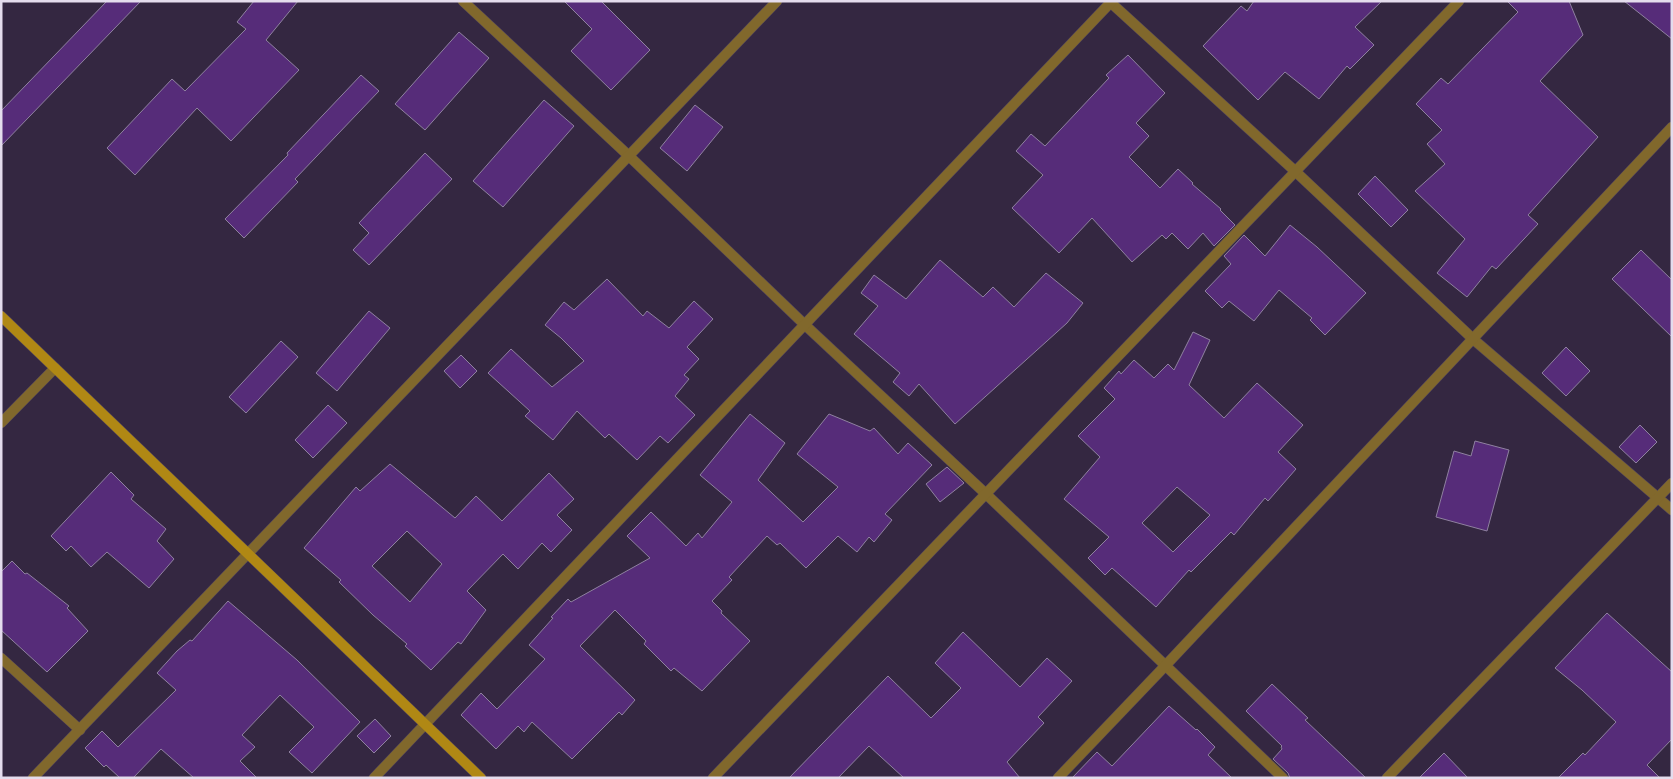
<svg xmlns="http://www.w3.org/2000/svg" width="1673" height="779" viewBox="0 0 1673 779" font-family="Lato,sans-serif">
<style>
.building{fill:#562c79;stroke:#8f81a0;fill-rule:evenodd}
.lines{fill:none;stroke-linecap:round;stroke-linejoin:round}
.street-casing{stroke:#50445d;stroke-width:11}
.secondary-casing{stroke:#50445d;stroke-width:11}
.street{stroke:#81682c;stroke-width:10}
.secondary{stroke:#b08814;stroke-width:10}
</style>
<rect width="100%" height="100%" fill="#342741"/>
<g class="building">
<path d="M 107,1 L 141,1 L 1,146 L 1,111 Z"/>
<path d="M 254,1 L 298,1 L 266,40 L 299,70 L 231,141 L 197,108 L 135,175 L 107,148 L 172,79 L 185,91 L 246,29 L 237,22 Z"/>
<path d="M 564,1 L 601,1 L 650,50 L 611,90 L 571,51 L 592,29 Z"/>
<path d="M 1254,1 L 1382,1 L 1355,27 L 1374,45 L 1350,69 L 1347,66 L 1319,99 L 1285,72 L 1258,100 L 1203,46 L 1241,6 L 1247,11 Z"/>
<path d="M 1507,1 L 1569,1 L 1583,35 L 1540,81 L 1598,137 L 1528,215 L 1538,224 L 1496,269 L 1492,266 L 1467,297 L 1437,273 L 1465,239 L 1415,191 L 1445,164 L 1427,144 L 1442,130 L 1416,104 L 1441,78 L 1448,84 L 1518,12 Z"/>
<path d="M 1624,1 L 1672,1 L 1672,39 Z"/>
<path d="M 459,32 L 489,58 L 425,130 L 395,104 Z"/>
<path d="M 1128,55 L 1165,93 L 1136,123 L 1149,136 L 1129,157 L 1160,188 L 1178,169 L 1193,183 L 1192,184 L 1221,209 L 1220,210 L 1235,225 L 1214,246 L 1203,233 L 1188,249 L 1172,233 L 1166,239 L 1162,235 L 1132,262 L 1092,218 L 1059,253 L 1012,208 L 1043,175 L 1016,151 L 1031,134 L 1045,146 L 1109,78 L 1106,75 Z"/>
<path d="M 361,75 L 379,91 L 295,179 L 298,182 L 244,238 L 225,219 L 288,155 L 287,153 Z"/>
<path d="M 544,100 L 574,126 L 503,207 L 473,181 Z"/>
<path d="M 695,105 L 723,127 L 687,171 L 660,148 Z"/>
<path d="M 425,153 L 452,179 L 369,265 L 353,250 L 369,233 L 359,223 Z"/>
<path d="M 1375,176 L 1408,210 L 1391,227 L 1358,194 Z"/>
<path d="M 1290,225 L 1317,247 L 1366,293 L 1325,335 L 1310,320 L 1312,318 L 1279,290 L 1254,321 L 1229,301 L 1222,308 L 1205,291 L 1231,264 L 1224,256 L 1244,235 L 1265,256 Z"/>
<path d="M 1641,250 L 1672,280 L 1672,337 L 1612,279 Z"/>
<path d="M 940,260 L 983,297 L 993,287 L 1014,307 L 1046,273 L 1083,303 L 1067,323 L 955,424 L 919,384 L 909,396 L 893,382 L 900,373 L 854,334 L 878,306 L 861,293 L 874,275 L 906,299 Z"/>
<path d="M 607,279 L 643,316 L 647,311 L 669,328 L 694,301 L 713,319 L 687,347 L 699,359 L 684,375 L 689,379 L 675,396 L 695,415 L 668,443 L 660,436 L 637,460 L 609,434 L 605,438 L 577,411 L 553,440 L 525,416 L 530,411 L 488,373 L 511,349 L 552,387 L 584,361 L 561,338 L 545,325 L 564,302 L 574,310 Z"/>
<path d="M 369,311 L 390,328 L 337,391 L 316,373 Z"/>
<path d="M 1193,332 L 1210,340 L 1189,385 L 1224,418 L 1257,383 L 1303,425 L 1278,452 L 1296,469 L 1268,501 L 1265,498 L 1234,535 L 1231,532 L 1191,572 L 1189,570 L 1156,607 L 1112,568 L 1105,575 L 1088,558 L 1109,537 L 1064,499 L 1100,457 L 1078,436 L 1115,399 L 1104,388 L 1119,371 L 1121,374 L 1134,360 L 1154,378 L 1168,364 L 1174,370 ZM 1177,487 L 1210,515 L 1173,552 L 1142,523 Z"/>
<path d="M 281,341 L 298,357 L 246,413 L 229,397 Z"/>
<path d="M 1566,347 L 1590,371 L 1566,396 L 1542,373 Z"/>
<path d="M 461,355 L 477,371 L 460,388 L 444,371 Z"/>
<path d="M 328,405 L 347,423 L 313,458 L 295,440 Z"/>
<path d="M 750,414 L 785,443 L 758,480 L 803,522 L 838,487 L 797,454 L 829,414 L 870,431 L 874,428 L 898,454 L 908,443 L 932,465 L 885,514 L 892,520 L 874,542 L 869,537 L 857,552 L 838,536 L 806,568 L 780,543 L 777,545 L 767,536 L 729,577 L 732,580 L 712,601 L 722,611 L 721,613 L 750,641 L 702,691 L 674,668 L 671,671 L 644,644 L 646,641 L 615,610 L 580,646 L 635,700 L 622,715 L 619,712 L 572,759 L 532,722 L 524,732 L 518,726 L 496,749 L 461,715 L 481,693 L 497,709 L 545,659 L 529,645 L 553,618 L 551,617 L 568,599 L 571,602 L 650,558 L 627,536 L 651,512 L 686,546 L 698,533 L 702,538 L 732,502 L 700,475 Z"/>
<path d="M 1640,425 L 1657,442 L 1636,463 L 1619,447 Z"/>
<path d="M 1475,441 L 1509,450 L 1487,531 L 1436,517 L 1454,451 L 1471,456 Z"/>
<path d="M 390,464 L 455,518 L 476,496 L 502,521 L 549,473 L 574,499 L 557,515 L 572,530 L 551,552 L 542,543 L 518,569 L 503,554 L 467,591 L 486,610 L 461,644 L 458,642 L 431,670 L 405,646 L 407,644 L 373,615 L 339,582 L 341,580 L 304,548 L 356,487 L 360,491 ZM 407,531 L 442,564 L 410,602 L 372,566 Z"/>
<path d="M 947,467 L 964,483 L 940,502 L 926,484 Z"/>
<path d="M 111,472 L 134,495 L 131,499 L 166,529 L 157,541 L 174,559 L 149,588 L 107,552 L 91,567 L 71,546 L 66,551 L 51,536 Z"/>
<path d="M 12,561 L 25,574 L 27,573 L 69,606 L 67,608 L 88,631 L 47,672 L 1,630 L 1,572 Z"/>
<path d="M 228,601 L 297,660 L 360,722 L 312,773 L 289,752 L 314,727 L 280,695 L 242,735 L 255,747 L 240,761 L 257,778 L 194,778 L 161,749 L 133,778 L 120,778 L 106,765 L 104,767 L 85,748 L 102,731 L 118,747 L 176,690 L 157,673 L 177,651 L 190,640 L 192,641 Z"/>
<path d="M 1607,613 L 1672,672 L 1672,739 L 1647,765 L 1660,778 L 1558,778 L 1583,753 L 1585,755 L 1616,722 L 1582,690 L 1555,668 Z"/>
<path d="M 963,632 L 1020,687 L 1047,658 L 1072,681 L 1038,717 L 1044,723 L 1007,762 L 1020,778 L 904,778 L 869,746 L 838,778 L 789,778 L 888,676 L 931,718 L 961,688 L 935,663 Z"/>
<path d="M 1272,684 L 1308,718 L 1305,720 L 1366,778 L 1290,778 L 1288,773 L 1273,759 L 1282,749 L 1281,747 L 1282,746 L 1246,711 Z"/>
<path d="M 1169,706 L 1196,730 L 1197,729 L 1215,747 L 1208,755 L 1232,778 L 1072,778 L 1097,752 L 1112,766 Z"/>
<path d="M 375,719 L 391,736 L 374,753 L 357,736 Z"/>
<path d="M 1444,753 L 1468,778 L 1419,778 Z"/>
</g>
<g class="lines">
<defs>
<g id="street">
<path d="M 463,1 L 629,156 L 804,324 L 986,494 L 1283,778"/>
<path d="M 1109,1 L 1296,172 L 1473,339 L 1672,510"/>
<path d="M 1,423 L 55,368"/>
<path d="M 1,658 L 80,730"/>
<path d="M 33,778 L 777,1"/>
<path d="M 374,778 L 1112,1"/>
<path d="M 713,778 L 1459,1"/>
<path d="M 1058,778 L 1165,666 L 1672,127"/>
<path d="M 1387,778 L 1672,483"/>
</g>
<path id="secondary" d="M 1,316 L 481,778"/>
</defs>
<use href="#street" class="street-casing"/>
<use href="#secondary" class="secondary-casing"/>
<use href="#street" class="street"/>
<use href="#secondary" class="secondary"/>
</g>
<rect width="1673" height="779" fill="none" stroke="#e4dced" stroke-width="5"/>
</svg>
